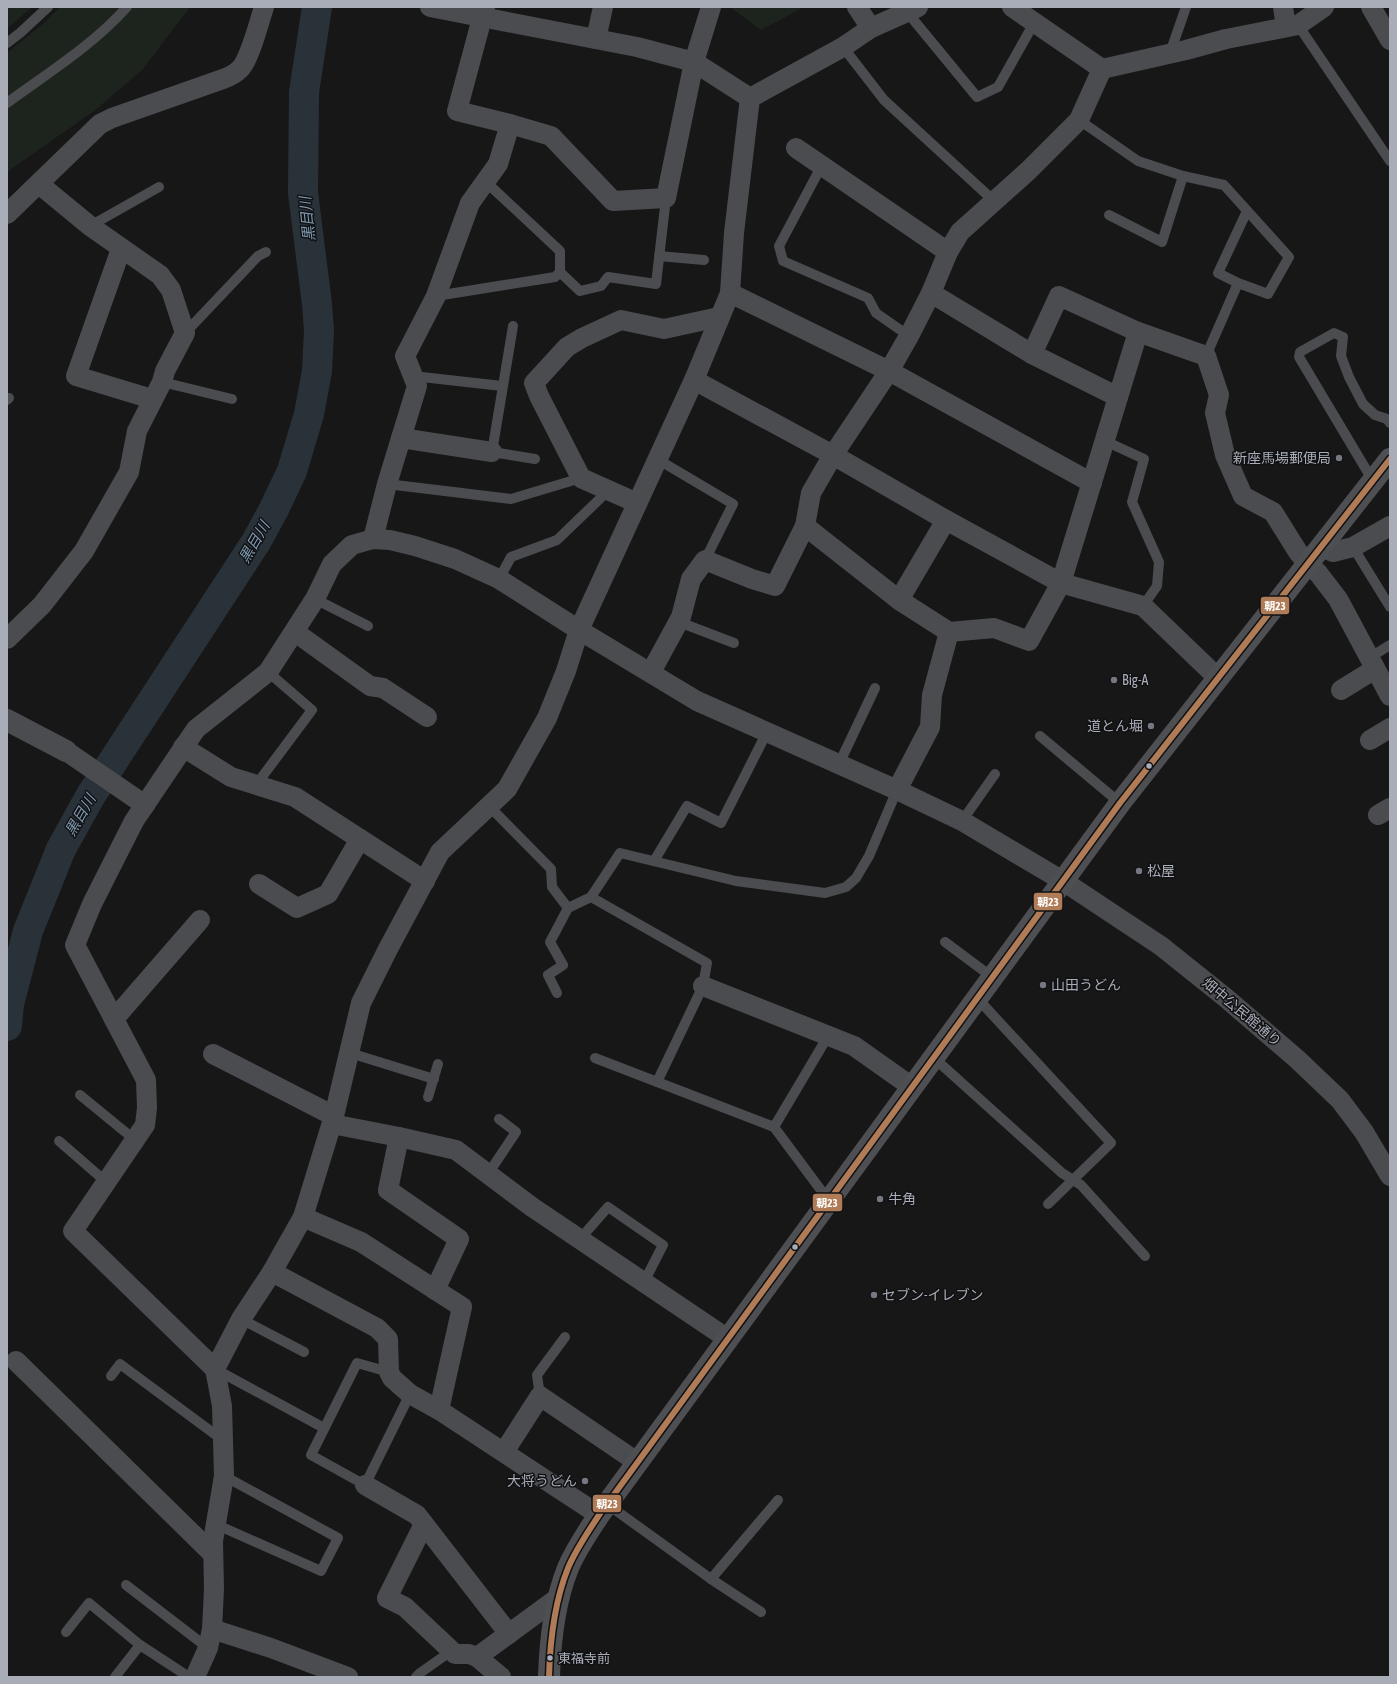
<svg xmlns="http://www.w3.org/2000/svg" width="1397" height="1684" viewBox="0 0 1397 1684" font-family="'Asap Condensed','Noto Sans JP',sans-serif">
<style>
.green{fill:#1d241e}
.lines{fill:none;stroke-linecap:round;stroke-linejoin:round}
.river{stroke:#2a3239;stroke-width:30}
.service{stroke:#4b4c50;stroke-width:10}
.minor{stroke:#4b4c50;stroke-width:20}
.tertiary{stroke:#4b4c50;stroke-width:22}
.primary{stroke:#4d4f52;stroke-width:22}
.bus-1-casing{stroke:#111113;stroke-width:9}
.bus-1{stroke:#b07c57;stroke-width:6}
.poi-dot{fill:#757880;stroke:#111113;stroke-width:1.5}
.bus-dot{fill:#a8adb8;stroke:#111113;stroke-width:1.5}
.labels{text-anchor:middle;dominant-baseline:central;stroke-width:3;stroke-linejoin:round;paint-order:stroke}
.bus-label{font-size:13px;fill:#a8adb8;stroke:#111113;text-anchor:start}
.poi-label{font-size:14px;fill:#a8adb8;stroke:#111113;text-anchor:start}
.street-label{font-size:14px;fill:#a8adb8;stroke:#111113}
.water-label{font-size:15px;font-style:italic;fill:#7f9bb3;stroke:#111113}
.line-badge{stroke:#111113;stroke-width:1.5}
.badge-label{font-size:11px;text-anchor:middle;font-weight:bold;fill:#fff}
</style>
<rect width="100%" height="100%" fill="#171717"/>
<g class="green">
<path d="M 7,7 L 32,7 L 7,29 Z"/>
<path d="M 60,7 L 190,7 L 142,70 L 94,111 L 7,172 L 7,53 L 44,23 Z"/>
<path d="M 730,7 L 804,7 L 761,30 Z"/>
</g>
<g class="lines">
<path class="river" d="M 7,1026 L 9,1004 L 28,931 L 61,849 L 91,795 L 256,542 L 274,509 L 292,471 L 309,414 L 317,371 L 319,331 L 317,304 L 303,193 L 304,92 L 317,7"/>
<g class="service">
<path d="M 907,12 L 977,97 L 998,87 L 1034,23"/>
<path d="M 1298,25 L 1390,161"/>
<path d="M 7,43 L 20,33 L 48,7"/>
<path d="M 843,47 L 884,100 L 994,201"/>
<path d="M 1170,53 L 1186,7"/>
<path d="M 7,103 C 48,73 93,45 127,7"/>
<path d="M 1079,120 L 1138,161 L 1183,176 L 1224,185 L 1289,257 L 1268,294 L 1238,283 L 1218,273 L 1247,211"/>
<path d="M 822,165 L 779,246 L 783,261 L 868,298 L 876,313 L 909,336"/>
<path d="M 1109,215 L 1162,242 L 1183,176"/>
<path d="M 90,226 L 159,187"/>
<path d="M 659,256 L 704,260"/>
<path d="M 560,272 L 580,291 L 601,286 L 608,277 L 656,284 L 666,198"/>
<path d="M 436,296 L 555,277 L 560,272 L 560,251 L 486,182"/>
<path d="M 513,326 L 492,452 L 535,459"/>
<path d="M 185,333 L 258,256 L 266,252"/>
<path d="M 1206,356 L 1238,283"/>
<path d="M 413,376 L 502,386"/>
<path d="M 162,382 L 232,399"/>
<path d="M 7,400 L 9,398"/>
<path d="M 1105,441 L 1144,459 L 1132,502 L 1159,562 L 1157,586 L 1143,606"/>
<path d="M 657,459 L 733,504 L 705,560"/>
<path d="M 1373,481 L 1299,357 L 1300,352 L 1334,333 L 1343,337 L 1341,356 L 1349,377 L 1363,404 L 1375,415 L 1387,419 L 1390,423"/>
<path d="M 387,484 L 511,499 L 581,478"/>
<path d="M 1353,547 L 1390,607"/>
<path d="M 499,579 L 511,557 L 557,540 L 609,490"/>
<path d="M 315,599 L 368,626"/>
<path d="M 679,622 L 734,643"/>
<path d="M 1369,658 L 1390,645"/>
<path d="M 1040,736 L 1120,803"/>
<path d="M 839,764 L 875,688"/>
<path d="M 256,785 L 312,710 L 268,672"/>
<path d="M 489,806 L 551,869 L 552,887 L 568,908 L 591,897 L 707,963 L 703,986 L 657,1082"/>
<path d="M 962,821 L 995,774"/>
<path d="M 654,861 L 687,806 L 721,823 L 767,732"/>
<path d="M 591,897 L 620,853 L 736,881 L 825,893 L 846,887 L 856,878 L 869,856 L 897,790"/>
<path d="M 945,942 L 992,977"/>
<path d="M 557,993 L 548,975 L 563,965 L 550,942 L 568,908"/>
<path d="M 977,998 L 1111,1143 L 1048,1204"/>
<path d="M 350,1053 L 434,1079"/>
<path d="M 595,1058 L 774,1127 L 829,1201"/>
<path d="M 934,1058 L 1062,1173 L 1081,1185 L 1145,1256"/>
<path d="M 80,1095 L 135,1140"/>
<path d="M 428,1097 L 438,1064"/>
<path d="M 774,1127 L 828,1036"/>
<path d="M 59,1141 L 105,1181"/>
<path d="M 488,1174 L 516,1132 L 499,1119"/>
<path d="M 580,1239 L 608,1207 L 663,1245 L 644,1282"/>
<path d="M 241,1319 L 304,1352"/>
<path d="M 215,1369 L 324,1428"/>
<path d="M 389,1372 L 357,1363 L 311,1455 L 365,1485 L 410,1394"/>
<path d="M 111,1376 L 120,1364 L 224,1441"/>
<path d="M 540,1396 L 537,1375 L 565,1337"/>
<path d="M 607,1504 L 711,1579 L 761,1612"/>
<path d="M 215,1524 L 321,1571 L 338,1538 L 224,1476"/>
<path d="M 711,1579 L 778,1500"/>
<path d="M 126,1585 L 208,1648"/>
<path d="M 66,1632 L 89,1603 L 140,1645"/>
<path d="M 115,1677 L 140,1645 L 189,1677"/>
<path d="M 416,1677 L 420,1673 L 447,1654 L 455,1654"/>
</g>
<g class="minor">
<path d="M 430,7 L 637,47 L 694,62 L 750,98"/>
<path d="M 857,7 L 871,28"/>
<path d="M 1012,7 L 1102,69 L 1186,50 L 1226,39 L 1298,25 L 1324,7"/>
<path d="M 1283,7 L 1286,27"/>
<path d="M 1371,7 L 1390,40"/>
<path d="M 596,39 L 603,7"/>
<path d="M 750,98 L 843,47 L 871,28 L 918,7"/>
<path d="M 510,124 L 551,136 L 613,201 L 666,198 L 694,62 L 711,7"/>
<path d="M 796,148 L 948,252"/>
<path d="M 7,214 L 100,124 L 112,118 L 223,79 C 229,77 235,74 240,69 C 250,59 259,22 264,7"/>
<path d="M 121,249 L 76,376 L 152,399"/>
<path d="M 730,293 L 889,371 L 1092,483"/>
<path d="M 931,293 L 1032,354 L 1118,397"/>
<path d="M 1032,354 L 1059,296 L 1138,332 L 1206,356 L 1219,395 L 1215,413 L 1225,455 L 1243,496 L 1273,512 L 1298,552 L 1308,564 L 1318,573 L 1338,599 L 1390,696"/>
<path d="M 694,380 L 833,455 L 946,520 L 1061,583 L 1143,606 L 1218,678"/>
<path d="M 401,438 L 492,452"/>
<path d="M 637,503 L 581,478 L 539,396 L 534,383 L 567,347 L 582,338 L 621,320 L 664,329 L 719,317"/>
<path d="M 805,526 L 899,600 L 949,632 L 994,628 L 1029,641 L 1061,583 L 1138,332"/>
<path d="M 373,539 L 387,484 L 417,386 L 405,356 L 436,296 L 470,203 L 498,164 L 510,124 L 457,111 L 485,7"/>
<path d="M 1321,547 L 1333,552 L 1353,547 L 1390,526"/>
<path d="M 899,600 L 946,520"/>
<path d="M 295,632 L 370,686 L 383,688 L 427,717"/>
<path d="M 7,639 L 42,605 L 84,551 L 129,472 L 137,431 L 162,382 L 165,371 L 185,333 L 171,290 L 160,275 L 90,226 L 39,184"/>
<path d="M 651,672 L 681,617 L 691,579 L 705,560 L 752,579 L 775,586 L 805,526 L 811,493 L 833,455 L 889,371 L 909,336 L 931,293 L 948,252 L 960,232 L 1029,170 L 1079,120 L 1102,69"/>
<path d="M 1341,690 L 1375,669"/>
<path d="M 1370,740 L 1390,728"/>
<path d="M 183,747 L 231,777 L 295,797 L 425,881"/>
<path d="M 66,751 L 145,805"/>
<path d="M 897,790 L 930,727 L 932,695 L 949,632"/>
<path d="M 1378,815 L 1390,808"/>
<path d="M 259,884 L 297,908 L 328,894 L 360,839"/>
<path d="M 703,986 L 854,1046 L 912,1087"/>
<path d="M 114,1019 L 200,920"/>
<path d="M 213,1054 L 334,1116"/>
<path d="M 332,1124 L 399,1137 L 456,1150 L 532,1207 L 728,1339"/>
<path d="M 399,1137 L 388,1190 L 459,1239 L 435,1290"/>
<path d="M 303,1217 L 361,1242 L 462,1307 L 439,1410"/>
<path d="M 272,1272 L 377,1328 L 388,1339 L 389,1372 L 392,1378 L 410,1394 L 439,1410 L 599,1515"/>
<path d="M 16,1361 L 213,1554"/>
<path d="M 215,1369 L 241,1319 L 272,1272 L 303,1217 L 334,1116 L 361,1003 L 388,949 L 440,852 L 507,789 L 547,718 L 566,671 L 579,630 L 697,701 L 897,790 L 962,821 L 1063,881 L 1161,946 L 1226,998 L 1297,1059 L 1340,1100 L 1364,1132 L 1390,1176"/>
<path d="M 504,1452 L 540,1396 L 637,1462"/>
<path d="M 365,1485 L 417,1515 L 509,1634"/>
<path d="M 424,1524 L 387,1598 L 405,1607 L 455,1654 L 469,1654 L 477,1657 L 559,1597"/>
<path d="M 212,1629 L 271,1648 L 348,1677"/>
<path d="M 477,1657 L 501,1677"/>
<path d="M 195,1677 L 208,1648 L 212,1629 L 214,1589 L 213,1541 L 224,1476 L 222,1406 L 215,1369 L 73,1231 L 145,1125 L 147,1108 L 146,1080 L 75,945 L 92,904 L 134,821 L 196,729 L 268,672 L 315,599 L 332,564 L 352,545 L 373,539 L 390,540 L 415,546 L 455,559 L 499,579 L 579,630 L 694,380 L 730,293 L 734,233 L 750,98"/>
</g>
<path class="tertiary" d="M 7,720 L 66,751"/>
<path class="primary" d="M 549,1677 C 550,1640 554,1603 568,1568 C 576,1549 588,1532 599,1515 L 1120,803 L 1390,459"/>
<defs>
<path id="bus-1" d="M 549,1677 C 550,1640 554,1603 568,1568 C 576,1549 588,1532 599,1515 L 1120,803 L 1390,459"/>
</defs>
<use href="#bus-1" class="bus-1-casing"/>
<use href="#bus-1" class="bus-1"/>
</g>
<g class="poi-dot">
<circle cx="1339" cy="458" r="4"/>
<circle cx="1114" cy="680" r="4"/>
<circle cx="1151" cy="726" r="4"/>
<circle cx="1139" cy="871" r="4"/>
<circle cx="1043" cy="985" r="4"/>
<circle cx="880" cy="1199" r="4"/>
<circle cx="874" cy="1295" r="4"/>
<circle cx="585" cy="1481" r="4"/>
</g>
<g class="bus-dot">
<circle cx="1149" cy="766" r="3.5"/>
<circle cx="795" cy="1247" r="3.5"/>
<circle cx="550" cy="1658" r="3.5"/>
</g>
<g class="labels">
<g class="bus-label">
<text x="558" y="1658">東福寺前</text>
</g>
<g class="poi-label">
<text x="1331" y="458" text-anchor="end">新座馬場郵便局</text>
<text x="1122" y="680">Big-A</text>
<text x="1143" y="726" text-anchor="end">道とん堀</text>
<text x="1147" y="871">松屋</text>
<text x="1051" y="985">山田うどん</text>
<text x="888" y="1199">牛角</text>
<text x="882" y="1295">セブン-イレブン</text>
<text x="577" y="1481" text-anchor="end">大将うどん</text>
</g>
<g class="street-label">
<text transform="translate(1242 1012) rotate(40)">畑中公民館通り</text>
</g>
<g class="water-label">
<text transform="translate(307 219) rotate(-96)">黒目川</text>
<text transform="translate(254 542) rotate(-60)">黒目川</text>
<text transform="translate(80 815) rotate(-60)">黒目川</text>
</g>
</g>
<g class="line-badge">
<rect x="1260" y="596" width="30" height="19" rx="4" fill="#b07c57"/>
<rect x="1033" y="892" width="30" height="19" rx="4" fill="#b07c57"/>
<rect x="812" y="1193" width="31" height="19" rx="4" fill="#b07c57"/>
<rect x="592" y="1494" width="30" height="19" rx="4" fill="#b07c57"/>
</g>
<g class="badge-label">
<text x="1275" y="610">朝23</text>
<text x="1048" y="906">朝23</text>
<text x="827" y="1207">朝23</text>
<text x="607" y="1508">朝23</text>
</g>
<rect width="1397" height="1684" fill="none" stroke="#a8adb8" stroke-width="16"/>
</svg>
